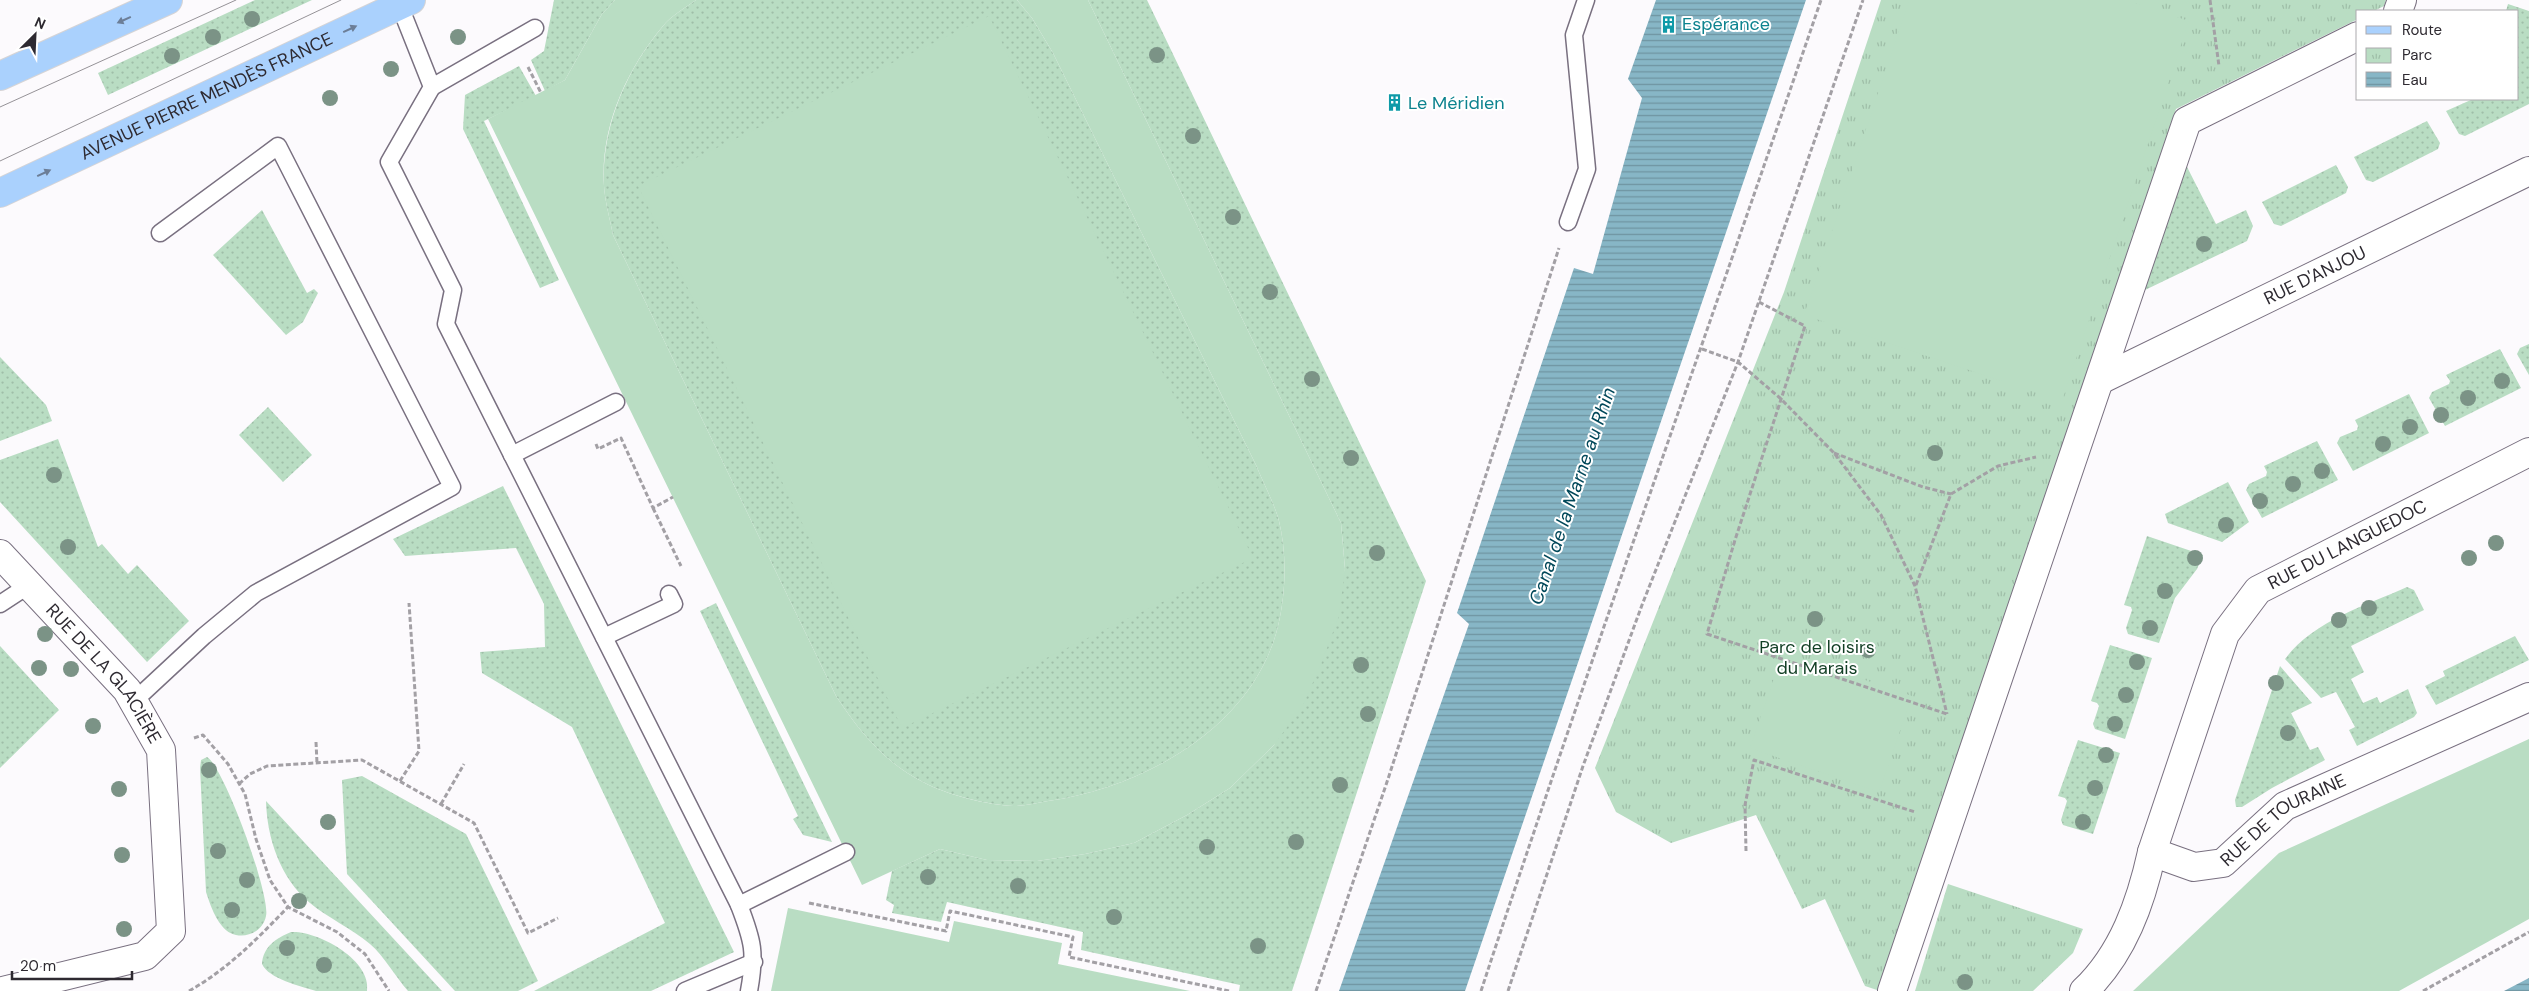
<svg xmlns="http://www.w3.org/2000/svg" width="2529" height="991" viewBox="0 0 2529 991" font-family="'DM Sans',sans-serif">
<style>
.grass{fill:url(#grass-dots)}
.park{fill:url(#park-tufts)}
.garden{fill:#b9ddc3}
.water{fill:url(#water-rules)}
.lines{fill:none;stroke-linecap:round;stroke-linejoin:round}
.lane-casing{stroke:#797080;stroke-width:19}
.street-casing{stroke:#797080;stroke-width:30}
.primary-casing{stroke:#d5d4d6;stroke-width:30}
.path{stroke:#a3a0a5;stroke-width:3;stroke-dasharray:5 2.5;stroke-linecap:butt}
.lane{stroke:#fff;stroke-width:16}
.street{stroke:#fff;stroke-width:28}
.primary{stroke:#aad1fd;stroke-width:28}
.tram{stroke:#959297;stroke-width:1}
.tree{fill:#7b9386}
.oneway{fill:#6c7e97}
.labels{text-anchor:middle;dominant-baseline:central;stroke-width:4;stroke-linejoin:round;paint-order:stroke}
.culture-label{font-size:18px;fill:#0d838f;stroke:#fff;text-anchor:start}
.street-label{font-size:18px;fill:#2e2a31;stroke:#fff}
.park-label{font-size:18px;fill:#113e24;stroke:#fff}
.water-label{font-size:19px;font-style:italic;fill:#004759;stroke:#fff}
</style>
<defs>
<pattern id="grass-dots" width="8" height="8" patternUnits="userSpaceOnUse" patternTransform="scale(1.25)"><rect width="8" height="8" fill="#b9ddc3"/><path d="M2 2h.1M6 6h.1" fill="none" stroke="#9fbea8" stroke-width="1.8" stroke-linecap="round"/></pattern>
<pattern id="park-tufts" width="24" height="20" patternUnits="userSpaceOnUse" patternTransform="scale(1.25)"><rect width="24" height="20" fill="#b9ddc3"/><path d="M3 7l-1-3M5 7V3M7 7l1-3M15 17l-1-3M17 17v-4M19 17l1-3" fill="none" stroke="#9fbea8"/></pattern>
<pattern id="water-rules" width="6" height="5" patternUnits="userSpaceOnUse" patternTransform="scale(1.25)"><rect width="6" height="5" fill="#87b6c6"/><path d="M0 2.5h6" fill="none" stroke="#6f94a1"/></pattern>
</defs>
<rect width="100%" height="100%" fill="#fcfafd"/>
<g class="grass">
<path d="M 255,0 L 312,0 L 108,95 L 98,73 Z"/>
<path d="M 554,0 L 615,0 L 602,14 L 565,80 L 545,91 L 531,60 L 544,51 Z"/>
<path d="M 696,0 L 1017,0 L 1032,18 L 1053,53 L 1256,465 C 1263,483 1274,502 1279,521 C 1287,554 1286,593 1278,626 C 1254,727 1143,788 1048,801 C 1037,803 1025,806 1014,806 C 988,805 947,795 923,782 C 885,763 859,731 836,696 L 613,235 C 610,219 605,202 604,186 C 601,128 626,70 663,26 C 671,16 685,8 696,0 Z"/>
<path d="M 1088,0 L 1147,0 L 1426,581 L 1292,991 L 1239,991 L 1240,985 L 1081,950 L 1083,932 L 947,902 L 941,922 L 892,913 L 894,905 L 886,900 L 892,871 L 940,849 L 987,860 L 1037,861 L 1085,854 L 1134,843 L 1187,815 L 1230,788 L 1274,745 L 1345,569 L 1341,523 Z"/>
<path d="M 2508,4 L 2529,11 L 2529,104 L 2465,136 L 2459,134 L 2446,111 L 2473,99 L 2518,99 L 2518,11 L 2506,11 Z"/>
<path d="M 519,66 L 536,96 L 484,121 L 559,280 L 540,288 L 463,129 L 465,95 Z"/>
<path d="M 2427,121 L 2440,143 L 2438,149 L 2373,182 L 2366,180 L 2354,157 Z"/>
<path d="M 2183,159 L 2216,224 L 2246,210 L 2253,226 L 2247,241 L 2145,290 L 2140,286 Z"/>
<path d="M 2336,165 L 2348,187 L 2346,193 L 2281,226 L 2274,224 L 2262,202 Z"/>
<path d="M 262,210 L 307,293 L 314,289 L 318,293 L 303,322 L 286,335 L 213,255 Z"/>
<path d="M 2529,344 L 2529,375 L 2517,354 L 2520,348 Z"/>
<path d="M 2500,349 L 2521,388 L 2445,426 L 2429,398 L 2432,392 L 2449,384 L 2450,381 L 2446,375 Z"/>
<path d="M 0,357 L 46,405 L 52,421 L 0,441 Z"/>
<path d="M 2409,394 L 2429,433 L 2353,471 L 2337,443 L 2340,437 L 2357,430 L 2358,426 L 2355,420 Z"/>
<path d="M 268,407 L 312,455 L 283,482 L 239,435 Z"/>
<path d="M 58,439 L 98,547 L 102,544 L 128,574 L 137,565 L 189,621 L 147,662 L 0,502 L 0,460 Z"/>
<path d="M 2317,441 L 2338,480 L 2262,518 L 2246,490 L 2249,484 L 2266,476 L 2267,472 L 2264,466 Z"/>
<path d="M 2228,482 L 2249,522 L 2222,542 L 2168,523 L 2165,514 Z"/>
<path d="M 503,486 L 734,952 L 651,991 L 534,991 L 665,923 L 572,727 L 482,673 L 480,652 L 545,647 L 544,604 L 516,548 L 405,556 L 393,539 Z"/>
<path d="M 2147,536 L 2203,555 L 2197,569 L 2175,598 L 2159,643 L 2128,634 L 2126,628 L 2132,610 L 2131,607 L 2124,605 Z"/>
<path d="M 2407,587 L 2414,590 L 2424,610 L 2351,646 L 2364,672 L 2351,679 L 2363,703 L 2377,697 L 2380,703 L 2408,689 L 2417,713 L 2414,717 L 2357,746 L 2349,730 L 2355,727 L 2336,692 L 2321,698 L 2285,659 C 2313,621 2365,606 2407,587 Z"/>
<path d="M 716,603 L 832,842 L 803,835 L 793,819 L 798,816 L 700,611 Z"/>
<path d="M 2515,636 L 2529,660 L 2436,705 L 2425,686 L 2445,676 L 2443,671 Z"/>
<path d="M 2110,645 L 2152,658 L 2125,739 L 2095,729 L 2093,724 L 2099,706 L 2097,703 L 2091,701 Z"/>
<path d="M 0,646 L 59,710 L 0,768 Z"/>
<path d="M 2280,666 L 2312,703 L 2291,713 L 2310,750 L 2318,747 L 2325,760 L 2272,788 L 2242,807 L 2236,807 L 2235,800 Z"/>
<path d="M 2078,740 L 2120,753 L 2093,834 L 2063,825 L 2061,820 L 2067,801 L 2065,798 L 2058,796 Z"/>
<path d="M 207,757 C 224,767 271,896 266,916 C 262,936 235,943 222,926 C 214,916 210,904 206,892 L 200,768 L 201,760 Z"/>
<path d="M 362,776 L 466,834 L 538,981 L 518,991 L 455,991 L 347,874 L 342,780 Z"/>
<path d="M 266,801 L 442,991 L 408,991 C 395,976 384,956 370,944 C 351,928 328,918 310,903 C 280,878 267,838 266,801 Z"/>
<path d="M 291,932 C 317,930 372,960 367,991 C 351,991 330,991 316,991 C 300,986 269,979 262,964 C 263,947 276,938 291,932 Z"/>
</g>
<g class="park">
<path d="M 1881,0 L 2386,0 L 2384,6 L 2374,11 L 2358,11 L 2358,19 L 2176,109 L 1880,991 L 1865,986 L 1825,899 L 1802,909 L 1756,815 L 1671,843 L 1616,812 L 1595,768 L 1784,292 Z"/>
<path d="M 1948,884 L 2083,929 L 2073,953 L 2033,991 L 1915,991 Z"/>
</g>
<g class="garden">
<path d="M 615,0 L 696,0 C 685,8 671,16 663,26 C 626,70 600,128 604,186 C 605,202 610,219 613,235 L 836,696 C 859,731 885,763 923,782 C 947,795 987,805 1014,806 C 1025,806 1037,803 1048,801 C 1143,788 1254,727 1278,626 C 1286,593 1287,554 1279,521 C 1274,502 1263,483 1256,465 L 1053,53 L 1032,18 L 1017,0 L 1088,0 L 1341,523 L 1345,569 L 1339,616 L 1321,664 L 1303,705 L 1274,745 L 1230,788 L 1187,815 L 1134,843 L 1085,854 L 1037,861 L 987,860 L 940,849 L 862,885 L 488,119 L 565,80 L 602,14 Z"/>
<path d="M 1909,0 L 2126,0 L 2189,21 L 2062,401 L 1804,315 Z"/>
<path d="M 989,16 L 1253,558 L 902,728 L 638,186 Z"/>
<path d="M 1783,652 L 1912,696 L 1879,792 L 1750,748 Z"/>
<path d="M 2529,739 L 2529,919 L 2399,991 L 2133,991 L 2279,853 Z"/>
<path d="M 788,908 L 949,942 L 954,921 L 1062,943 L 1058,964 L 1190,991 L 771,991 Z"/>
</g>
<g class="water">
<path d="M 1656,0 L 1806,0 L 1465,991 L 1339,991 L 1469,624 L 1457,613 L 1574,268 L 1593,274 L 1642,98 L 1628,79 Z"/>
<path d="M 2529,978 L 2529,991 L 2504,991 Z"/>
</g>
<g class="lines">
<defs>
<g id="lane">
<path d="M 405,19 L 432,87 L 389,162 L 453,290 L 446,324 L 739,905 C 753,941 756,953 749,991"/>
<path d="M 432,87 L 535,28"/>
<path d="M 1568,222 L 1587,169 L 1574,35 L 1586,0"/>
<path d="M 512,455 L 616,402"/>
<path d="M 0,604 L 29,585"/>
<path d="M 604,637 L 674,604 L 669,594"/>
<path d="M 133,702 L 204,636 L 256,593 L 452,487 L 278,146 L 160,233"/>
<path d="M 739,905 L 846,852"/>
<path d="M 685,991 L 754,962"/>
</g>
<g id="street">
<path d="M 2398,11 L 2402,0"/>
<path id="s1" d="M 2100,380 L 2529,171"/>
<path id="s2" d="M 0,554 L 127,690 L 161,750 L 171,931 L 145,956 L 3,991"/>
<path id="s3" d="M 2152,852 L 2225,634 L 2258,590 L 2529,452"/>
<path d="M 1892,991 L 2187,121 L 2358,36"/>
<path id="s4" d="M 2084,991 C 2123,954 2141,902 2152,852 L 2194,867 L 2223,863 L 2285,806 L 2529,697"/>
</g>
<g id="primary">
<path d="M 0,76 L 168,0"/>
<path id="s5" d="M 0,193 L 411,0"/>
</g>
</defs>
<use href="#lane" class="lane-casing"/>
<use href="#street" class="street-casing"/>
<use href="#primary" class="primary-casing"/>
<g class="path">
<path d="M 2210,0 L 2219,66"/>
<path d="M 528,67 L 541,93"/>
<path d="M 1759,302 L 1805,326 L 1735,540 L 1707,634 L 1947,714"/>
<path d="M 1702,349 L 1738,362 L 1780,398 L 1834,453 L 1881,515 L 1915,586 L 1947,714"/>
<path d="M 596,444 L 598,449 L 621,438 L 653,508 L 673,497"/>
<path d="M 1834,453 L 1923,487 L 1951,494"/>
<path d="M 653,508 L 681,566"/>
<path d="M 1916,585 L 1951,494 L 1998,466 L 2036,457"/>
<path d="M 194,738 L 203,735 L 228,764 L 245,794 L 256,839 L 270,880 L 288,907 L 337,932 L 365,954 L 389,991"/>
<path d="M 316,742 L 317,763"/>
<path d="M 400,781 L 419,751 L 409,603"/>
<path d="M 239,784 L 250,774 L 267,766 L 362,760 L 474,823 L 528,933 L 558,918"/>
<path d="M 441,804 L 464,764"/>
<path d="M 1746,851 L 1745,805 L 1754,760 L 1915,812"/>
<path d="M 809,903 L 946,931 L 950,911 L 1073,937 L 1069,957 L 1229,991"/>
<path d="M 189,991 C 228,969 257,939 288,907"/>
<path d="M 1316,991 L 1388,779 L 1559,248"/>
<path d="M 1481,991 C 1590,659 1708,331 1821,0"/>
<path d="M 1508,991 L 1583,766 L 1642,605 L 1738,362 L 1863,0"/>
<path d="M 2423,991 L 2529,932"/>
</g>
<use href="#lane" class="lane"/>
<use href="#street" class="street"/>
<use href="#primary" class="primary"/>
<g class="tram">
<path d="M 0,107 L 236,0"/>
<path d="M 0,161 L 341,0"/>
</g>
</g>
<g class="tree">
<circle cx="252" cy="19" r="8"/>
<circle cx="213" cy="37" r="8"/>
<circle cx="458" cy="37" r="8"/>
<circle cx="1157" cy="55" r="8"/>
<circle cx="172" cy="56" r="8"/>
<circle cx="391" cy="69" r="8"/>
<circle cx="330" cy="98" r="8"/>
<circle cx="1193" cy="136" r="8"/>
<circle cx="1233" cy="217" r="8"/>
<circle cx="2204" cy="244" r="8"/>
<circle cx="1270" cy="292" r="8"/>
<circle cx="1312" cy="379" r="8"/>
<circle cx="2502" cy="381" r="8"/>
<circle cx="2468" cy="398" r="8"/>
<circle cx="2441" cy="415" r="8"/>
<circle cx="2410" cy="427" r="8"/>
<circle cx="2383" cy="444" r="8"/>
<circle cx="1935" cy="453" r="8"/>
<circle cx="1351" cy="458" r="8"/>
<circle cx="2322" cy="471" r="8"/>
<circle cx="54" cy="475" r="8"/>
<circle cx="2293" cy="484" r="8"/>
<circle cx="2260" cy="501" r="8"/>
<circle cx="2226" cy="525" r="8"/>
<circle cx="2496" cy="543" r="8"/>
<circle cx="68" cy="547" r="8"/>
<circle cx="1377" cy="553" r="8"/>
<circle cx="2195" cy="558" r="8"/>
<circle cx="2469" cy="558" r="8"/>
<circle cx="2165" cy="591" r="8"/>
<circle cx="2369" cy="608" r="8"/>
<circle cx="1815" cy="619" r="8"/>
<circle cx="2339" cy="620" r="8"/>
<circle cx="2150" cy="628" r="8"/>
<circle cx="45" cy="634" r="8"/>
<circle cx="1868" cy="650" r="8"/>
<circle cx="2137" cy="662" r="8"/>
<circle cx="1361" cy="665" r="8"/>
<circle cx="39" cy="668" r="8"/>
<circle cx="71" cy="669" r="8"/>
<circle cx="2276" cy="683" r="8"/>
<circle cx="2126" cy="695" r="8"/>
<circle cx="1368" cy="714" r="8"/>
<circle cx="2115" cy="724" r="8"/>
<circle cx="93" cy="726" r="8"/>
<circle cx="2288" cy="733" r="8"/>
<circle cx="2106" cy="755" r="8"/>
<circle cx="209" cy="770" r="8"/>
<circle cx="1340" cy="785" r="8"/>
<circle cx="2095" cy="788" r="8"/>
<circle cx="119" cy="789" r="8"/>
<circle cx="328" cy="822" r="8"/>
<circle cx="2083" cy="822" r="8"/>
<circle cx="1296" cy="842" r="8"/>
<circle cx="1207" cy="847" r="8"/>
<circle cx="218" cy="851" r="8"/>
<circle cx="122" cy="855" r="8"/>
<circle cx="928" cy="877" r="8"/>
<circle cx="247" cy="880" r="8"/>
<circle cx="1018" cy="886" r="8"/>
<circle cx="299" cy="901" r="8"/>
<circle cx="232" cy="910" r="8"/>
<circle cx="1114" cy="917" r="8"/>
<circle cx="124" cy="929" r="8"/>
<circle cx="1258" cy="946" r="8"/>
<circle cx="287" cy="948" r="8"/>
<circle cx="324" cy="965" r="8"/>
<circle cx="1965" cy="982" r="8"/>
</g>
<defs><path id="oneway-solid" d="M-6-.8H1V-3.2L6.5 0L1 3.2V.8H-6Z" transform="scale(1.25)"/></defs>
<g class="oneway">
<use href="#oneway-solid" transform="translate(124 20) rotate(156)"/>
<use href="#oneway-solid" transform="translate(350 29) rotate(-25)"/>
<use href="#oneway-solid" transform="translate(44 173) rotate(-25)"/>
</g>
<defs>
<symbol id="building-bare" viewBox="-9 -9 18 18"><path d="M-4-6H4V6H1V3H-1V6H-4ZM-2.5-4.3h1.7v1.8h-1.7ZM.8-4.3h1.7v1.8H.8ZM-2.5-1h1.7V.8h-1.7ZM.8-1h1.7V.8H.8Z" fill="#0f9aa8" stroke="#fff" stroke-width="2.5" paint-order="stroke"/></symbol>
</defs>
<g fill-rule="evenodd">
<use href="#building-bare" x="1656" y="12" width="25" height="25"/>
<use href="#building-bare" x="1382" y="90" width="25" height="25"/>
</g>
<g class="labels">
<g class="culture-label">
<text x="1682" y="24">Espérance</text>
<text x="1408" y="103">Le Méridien</text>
</g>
<g class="street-label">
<text stroke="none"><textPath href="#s5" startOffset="228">AVENUE PIERRE MENDÈS FRANCE</textPath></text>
<text stroke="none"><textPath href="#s1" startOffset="239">RUE D'ANJOU</textPath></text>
<text stroke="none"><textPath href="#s3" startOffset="385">RUE DU LANGUEDOC</textPath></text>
<text stroke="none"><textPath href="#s2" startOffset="159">RUE DE LA GLACIÈRE</textPath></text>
<text stroke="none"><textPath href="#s4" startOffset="306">RUE DE TOURAINE</textPath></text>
</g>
<g class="park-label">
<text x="1817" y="647">Parc de loisirs<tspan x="1817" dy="21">du Marais</tspan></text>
</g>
<g class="water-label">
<text transform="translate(1572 496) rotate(-71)">Canal de la Marne au Rhin</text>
</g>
</g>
<rect x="2356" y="10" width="162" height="90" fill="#ffffff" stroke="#abaaad"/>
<rect x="2366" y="26" width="25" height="8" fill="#aad1fd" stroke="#abaaad"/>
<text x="2402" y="35" font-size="15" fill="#2e2a31">Route</text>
<rect x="2366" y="48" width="25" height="15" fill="url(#park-tufts)" stroke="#abaaad"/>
<text x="2402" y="60" font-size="15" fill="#2e2a31">Parc</text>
<rect x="2366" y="72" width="25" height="15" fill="url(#water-rules)" stroke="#abaaad"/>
<text x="2402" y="85" font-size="15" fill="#2e2a31">Eau</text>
<g transform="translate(35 35) rotate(24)" stroke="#ffffff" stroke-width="4" paint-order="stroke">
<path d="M0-4L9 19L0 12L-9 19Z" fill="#2e2a31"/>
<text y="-8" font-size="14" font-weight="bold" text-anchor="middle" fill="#2e2a31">N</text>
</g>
<path d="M12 971v8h120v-8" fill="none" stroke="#2e2a31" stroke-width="2.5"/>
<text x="20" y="971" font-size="15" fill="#2e2a31" stroke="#ffffff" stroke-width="4" paint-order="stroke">20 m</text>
</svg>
